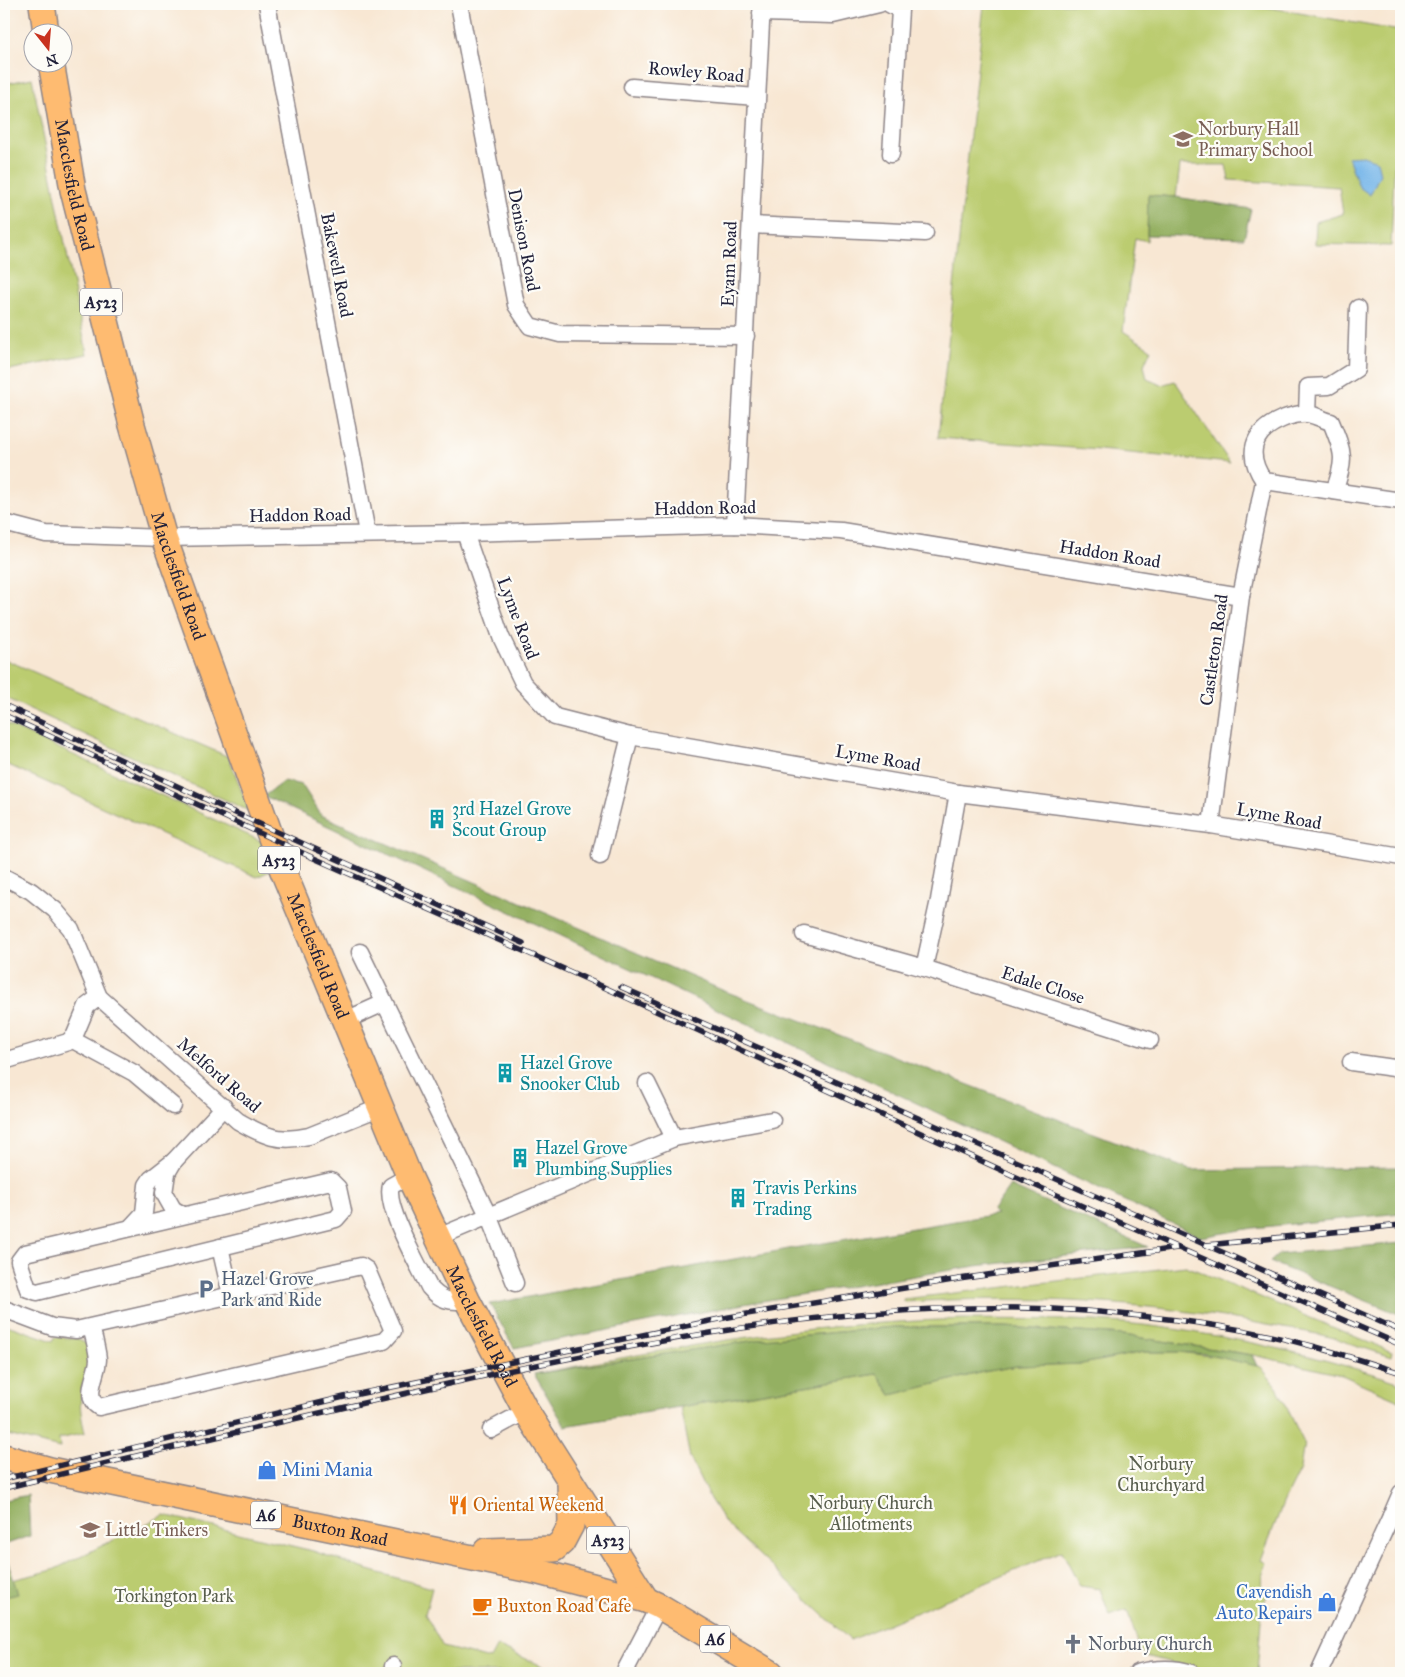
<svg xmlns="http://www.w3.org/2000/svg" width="1405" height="1677" viewBox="0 0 1405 1677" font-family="'IM FELL Great Primer',serif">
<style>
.green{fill:#bbcc6f;stroke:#6e7755}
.forest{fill:#94b062;stroke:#5b694e}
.water{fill:#75b5e9;stroke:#4c6c92}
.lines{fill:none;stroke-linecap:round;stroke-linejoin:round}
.minor-casing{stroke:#8d8487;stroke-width:19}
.highway-casing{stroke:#8d8487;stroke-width:28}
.minor{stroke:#fff;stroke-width:16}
.highway{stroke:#febb71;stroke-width:25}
.rail-casing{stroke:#22223b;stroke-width:5.5}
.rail{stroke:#fdfcf7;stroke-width:4;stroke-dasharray:11;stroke-linecap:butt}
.labels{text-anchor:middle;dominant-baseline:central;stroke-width:4.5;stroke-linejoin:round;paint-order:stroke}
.shield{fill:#fdfcf7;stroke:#646373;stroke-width:1}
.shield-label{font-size:16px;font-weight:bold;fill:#22223b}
.street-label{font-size:18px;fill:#22223b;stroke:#fdfcf7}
.education-label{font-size:18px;fill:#785e54;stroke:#fdfcf7;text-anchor:start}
.culture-label{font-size:18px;fill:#0d838f;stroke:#fdfcf7;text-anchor:start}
.service-label{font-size:18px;fill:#4e5e75;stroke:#fdfcf7;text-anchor:start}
.park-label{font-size:18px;fill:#585e4d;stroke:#fdfcf7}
.shop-label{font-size:18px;fill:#366cbe;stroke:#fdfcf7;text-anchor:start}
.food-label{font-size:18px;fill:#c56008;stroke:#fdfcf7;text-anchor:start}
.worship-label{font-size:18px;fill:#5b616d;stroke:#fdfcf7;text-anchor:start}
</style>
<rect width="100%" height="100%" fill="#fdfcf7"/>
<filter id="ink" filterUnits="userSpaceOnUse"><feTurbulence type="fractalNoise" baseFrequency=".02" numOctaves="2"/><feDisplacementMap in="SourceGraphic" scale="10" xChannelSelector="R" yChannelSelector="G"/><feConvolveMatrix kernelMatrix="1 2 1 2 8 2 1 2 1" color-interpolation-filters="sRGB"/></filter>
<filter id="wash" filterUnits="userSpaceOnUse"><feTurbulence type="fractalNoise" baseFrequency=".0096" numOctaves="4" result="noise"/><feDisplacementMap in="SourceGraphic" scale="20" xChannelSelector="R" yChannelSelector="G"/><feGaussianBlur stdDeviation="1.12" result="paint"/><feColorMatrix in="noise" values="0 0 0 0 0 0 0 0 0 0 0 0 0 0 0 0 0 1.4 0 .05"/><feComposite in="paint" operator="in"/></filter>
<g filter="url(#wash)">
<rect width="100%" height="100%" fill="#f8e7d3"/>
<g class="green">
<path d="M 984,4 L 1249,4 L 1400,31 L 1391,246 L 1315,244 L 1316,222 L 1343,214 L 1339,187 L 1229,180 L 1226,165 L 1180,165 L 1176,197 L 1148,195 L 1147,241 L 1135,238 L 1123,331 L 1151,349 L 1144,365 L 1147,379 L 1161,385 L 1175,381 L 1230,463 L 1100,450 L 938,438 Z"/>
<path d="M 32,78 L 87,354 L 4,371 L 4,84 Z"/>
<path d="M 4,659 L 229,757 L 249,811 L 4,697 Z"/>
<path d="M 4,723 L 298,858 L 257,877 L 4,763 Z"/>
<path d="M 1186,1266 L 1392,1352 L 1391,1357 C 1372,1351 1353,1344 1334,1338 C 1312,1332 1289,1329 1267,1325 C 1148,1301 1025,1295 905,1302 L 903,1299 Z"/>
<path d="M 965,1319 C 1024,1320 1085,1318 1143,1325 C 1232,1336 1317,1355 1401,1383 L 1401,1401 L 1342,1375 L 1253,1355 L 1123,1335 L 1005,1327 L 894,1327 L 763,1339 L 534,1374 C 621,1358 708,1341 796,1331 C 852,1324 909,1321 965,1319 Z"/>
<path d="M 4,1324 L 53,1341 L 55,1337 L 79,1339 L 86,1343 C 92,1369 85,1371 81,1394 C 79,1407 82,1420 85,1433 L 59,1439 L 60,1448 L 4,1434 Z"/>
<path d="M 1144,1352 L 1179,1352 L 1233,1359 L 1261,1367 L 1278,1389 L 1304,1443 L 1300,1469 L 1284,1501 L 1261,1560 L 1267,1563 L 1263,1573 L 1262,1590 L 1268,1593 L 1262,1607 L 1257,1673 L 1210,1673 L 1146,1656 L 1140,1649 L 1127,1610 L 1110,1616 L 1100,1589 L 1080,1586 L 1062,1551 L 850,1640 L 726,1524 L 710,1499 L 690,1458 L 680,1407 L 877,1374 L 891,1395 L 983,1372 L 1017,1366 L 1082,1364 Z"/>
<path d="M 164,1515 L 313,1551 L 365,1569 L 432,1588 L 425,1614 L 443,1647 L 490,1659 L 497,1646 L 556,1672 L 4,1673 L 4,1582 L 53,1570 Z"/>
</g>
<g class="forest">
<path d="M 1148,195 L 1176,197 L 1251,209 L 1244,238 L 1147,235 Z"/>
<path d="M 284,781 L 302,785 L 321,815 L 722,990 L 1190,1170 L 1401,1167 L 1401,1213 L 1253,1228 L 1201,1237 L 264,796 Z"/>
<path d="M 1010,1186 L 1148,1247 L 976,1266 L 744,1304 L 514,1348 L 490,1304 L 794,1248 L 997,1214 L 992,1211 Z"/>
<path d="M 1401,1243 L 1401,1315 L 1270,1262 L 1279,1254 Z"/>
<path d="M 894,1327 L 1005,1327 L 1123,1335 L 1252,1355 L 1257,1366 L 1205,1354 L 1179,1352 L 1144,1352 L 1082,1364 L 1017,1366 L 983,1372 L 891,1395 L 877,1374 L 565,1426 L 534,1374 L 763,1339 Z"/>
<path d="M 28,1495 L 30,1536 L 4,1545 L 4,1500 Z"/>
<path d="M 4,1549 L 18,1594 L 4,1597 Z"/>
</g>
<path class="water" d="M 1363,156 L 1377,161 L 1380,174 L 1370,195 L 1359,187 L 1348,157 Z"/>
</g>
<g filter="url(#ink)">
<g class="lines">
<defs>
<g id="minor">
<path d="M 267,4 L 367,533"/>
<path d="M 459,4 L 516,305 L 530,326 L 560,334 L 746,336"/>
<path d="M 889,4 L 900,10 L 891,154"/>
<path d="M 761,13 L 833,15 L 879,4"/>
<path d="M 632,87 L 756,97"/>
<path d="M 751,225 L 925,233"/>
<path d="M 1307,414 L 1308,387 L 1329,386 L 1356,369 L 1358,308"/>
<path d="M 1264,481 C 1246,455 1251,432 1282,419 C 1289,416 1301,413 1308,414 C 1316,415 1323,420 1331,422 C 1344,453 1346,460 1334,491"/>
<path d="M 1264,481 L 1401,501"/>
<path d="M 4,523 L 46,534 L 164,538 L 465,533 L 735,525 L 841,531 L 1241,596"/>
<path d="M 735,525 L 762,4"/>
<path d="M 465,533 L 501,637 L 523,683 L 555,717 L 630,736 L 958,793 L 1211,825 L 1401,857"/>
<path d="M 1211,825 L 1241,596 L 1264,481"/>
<path d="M 600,856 L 630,736"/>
<path d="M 4,877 L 31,891 L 55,910 L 71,929 L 99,997 L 238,1121 C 264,1136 278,1143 309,1136 L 381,1107"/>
<path d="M 804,934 L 924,968 L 1150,1040"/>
<path d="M 360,952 L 488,1215 L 515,1283"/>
<path d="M 924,968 L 939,900 L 958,793"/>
<path d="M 346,1020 L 384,1003"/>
<path d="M 71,1039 L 134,1073 L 173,1106"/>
<path d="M 4,1061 L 68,1042 L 74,1037 L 87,1006 L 99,997"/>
<path d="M 1351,1062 L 1401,1069"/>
<path d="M 647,1083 L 674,1138"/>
<path d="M 174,1161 L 167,1173 L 164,1193 L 173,1209 L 183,1215"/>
<path d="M 409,1176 L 391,1186 C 384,1206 419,1266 429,1287 C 440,1300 450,1303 467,1300"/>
<path d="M 331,1181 L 338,1188 L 343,1211 L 336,1219 L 37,1292 L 28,1289 L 19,1261 L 25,1253 Z"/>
<path d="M 131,1227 L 144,1213 L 147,1185 L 151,1179 L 174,1161 L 224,1107"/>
<path d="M 436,1238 L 674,1138 L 772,1120"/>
<path d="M 220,1247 L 231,1295"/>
<path d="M 4,1309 L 52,1327 L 76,1330 L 361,1266 L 367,1270 L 393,1331 L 384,1341 L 99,1407 C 82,1397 98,1374 98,1359 C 97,1348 94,1338 91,1327"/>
<path d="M 491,1430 L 526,1411"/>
<path d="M 1391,1516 L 1401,1493"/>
<path d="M 392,1673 L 393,1666"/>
<path d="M 624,1673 L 659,1606"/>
<path d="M 1137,1673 C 1156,1668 1173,1667 1192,1673"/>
<path d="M 1319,1673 L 1391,1516 L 1401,1521"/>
</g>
<g id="highway">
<path d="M 42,4 L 46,32"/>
<path id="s1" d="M 51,62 L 73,190 L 132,425 L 164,538 L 283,871 L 409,1176 L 467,1300 L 526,1411 L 646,1600"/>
<path id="s2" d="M 4,1457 L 50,1470 L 535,1571 L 646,1600 L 659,1606 L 771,1673"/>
<path d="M 486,1551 L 554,1549 L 562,1542 L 571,1525 L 570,1481"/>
</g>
</defs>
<use href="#minor" class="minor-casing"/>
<use href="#highway" class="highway-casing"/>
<use href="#minor" class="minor"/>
<use href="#highway" class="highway"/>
<defs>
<g id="rail">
<path d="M 4,705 L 222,807 L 523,943"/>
<path d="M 4,715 L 307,855 L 582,977 L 1025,1181 L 1401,1345"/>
<path d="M 621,987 L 1401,1331"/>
<path d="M 1207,1245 L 1401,1225"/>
<path d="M 4,1479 L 344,1397 L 729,1317 L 959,1279 L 1177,1248"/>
<path d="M 4,1488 C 168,1448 333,1409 498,1373 C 690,1333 889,1296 1086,1311 C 1162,1317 1239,1326 1312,1346 C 1342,1354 1372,1364 1401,1373"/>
</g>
</defs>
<use href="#rail" class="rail-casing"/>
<use href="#rail" class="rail"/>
</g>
</g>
<defs>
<symbol id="school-bare" viewBox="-9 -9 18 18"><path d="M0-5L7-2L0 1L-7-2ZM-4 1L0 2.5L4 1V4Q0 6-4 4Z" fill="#8d6e63" stroke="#fdfcf7" stroke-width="2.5" paint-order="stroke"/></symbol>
<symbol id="building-bare" viewBox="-9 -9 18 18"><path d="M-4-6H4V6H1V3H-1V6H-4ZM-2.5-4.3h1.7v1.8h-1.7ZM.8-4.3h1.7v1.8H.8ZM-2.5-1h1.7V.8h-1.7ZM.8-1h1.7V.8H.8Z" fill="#0f9aa8" stroke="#fdfcf7" stroke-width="2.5" paint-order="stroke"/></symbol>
<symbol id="parking-bare" viewBox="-9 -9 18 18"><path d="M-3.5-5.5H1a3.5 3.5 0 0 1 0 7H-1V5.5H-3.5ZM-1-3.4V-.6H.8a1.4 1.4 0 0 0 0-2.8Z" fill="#5c6f8a" stroke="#fdfcf7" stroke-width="2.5" paint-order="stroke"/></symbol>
<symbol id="shop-bare" viewBox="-9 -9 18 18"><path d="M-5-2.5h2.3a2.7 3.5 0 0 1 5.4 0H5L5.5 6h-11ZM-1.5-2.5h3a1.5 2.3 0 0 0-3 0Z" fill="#3f7fe0" stroke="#fdfcf7" stroke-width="2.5" paint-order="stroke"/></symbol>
<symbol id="restaurant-bare" viewBox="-9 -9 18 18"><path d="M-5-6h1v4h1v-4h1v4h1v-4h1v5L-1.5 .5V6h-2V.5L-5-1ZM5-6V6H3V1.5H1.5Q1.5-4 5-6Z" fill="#e8710a" stroke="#fdfcf7" stroke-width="2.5" paint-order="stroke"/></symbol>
<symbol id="cafe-bare" viewBox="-9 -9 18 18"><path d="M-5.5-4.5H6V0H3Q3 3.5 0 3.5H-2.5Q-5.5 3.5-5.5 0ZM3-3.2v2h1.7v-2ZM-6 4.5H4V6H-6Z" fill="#e8710a" stroke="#fdfcf7" stroke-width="2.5" paint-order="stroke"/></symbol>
<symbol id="church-bare" viewBox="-9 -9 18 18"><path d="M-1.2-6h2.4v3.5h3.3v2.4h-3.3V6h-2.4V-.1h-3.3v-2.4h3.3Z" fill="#6b7280" stroke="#fdfcf7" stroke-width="2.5" paint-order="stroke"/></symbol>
</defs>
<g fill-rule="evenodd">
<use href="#school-bare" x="1169" y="125" width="28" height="28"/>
<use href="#building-bare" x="423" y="805" width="28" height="28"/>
<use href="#building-bare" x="491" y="1059" width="28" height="28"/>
<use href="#building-bare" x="506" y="1144" width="28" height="28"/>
<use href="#building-bare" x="724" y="1184" width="28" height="28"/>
<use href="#parking-bare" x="192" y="1275" width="28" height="28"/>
<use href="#shop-bare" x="253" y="1456" width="28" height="28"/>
<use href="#restaurant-bare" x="444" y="1491" width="28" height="28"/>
<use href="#school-bare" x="76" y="1516" width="28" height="28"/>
<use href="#shop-bare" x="1313" y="1588" width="28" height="28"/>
<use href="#cafe-bare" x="468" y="1592" width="28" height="28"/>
<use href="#church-bare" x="1059" y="1630" width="28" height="28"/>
</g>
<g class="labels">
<g class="shield">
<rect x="80" y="288.5" width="42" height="27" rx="4"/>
<rect x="258" y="846.5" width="42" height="27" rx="4"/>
<rect x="251" y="1501.5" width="30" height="27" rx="4"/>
<rect x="587" y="1526.5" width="42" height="27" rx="4"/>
<rect x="700" y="1625.5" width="30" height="27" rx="4"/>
</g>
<g class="shield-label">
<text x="101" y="302">A523</text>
<text x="279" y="860">A523</text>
<text x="266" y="1515">A6</text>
<text x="608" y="1540">A523</text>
<text x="715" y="1639">A6</text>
</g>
<g class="street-label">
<text transform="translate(696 72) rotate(5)">Rowley Road</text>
<text stroke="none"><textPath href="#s1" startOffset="125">Macclesfield Road</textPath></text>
<text transform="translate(524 240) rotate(79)">Denison Road</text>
<text transform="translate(729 264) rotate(-88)">Eyam Road</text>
<text transform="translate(337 265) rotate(79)">Bakewell Road</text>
<text transform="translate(705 508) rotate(-1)">Haddon Road</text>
<text transform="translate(300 515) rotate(-1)">Haddon Road</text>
<text transform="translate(1110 554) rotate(9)">Haddon Road</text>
<text stroke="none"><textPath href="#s1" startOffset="530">Macclesfield Road</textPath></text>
<text transform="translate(518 618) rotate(69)">Lyme Road</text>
<text transform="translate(1214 650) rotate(-82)">Castleton Road</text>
<text transform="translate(878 758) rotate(10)">Lyme Road</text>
<text transform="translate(1279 816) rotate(10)">Lyme Road</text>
<text stroke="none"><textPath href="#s1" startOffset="935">Macclesfield Road</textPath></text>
<text transform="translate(1043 985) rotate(18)">Edale Close</text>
<text transform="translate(219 1075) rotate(41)">Melford Road</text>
<text stroke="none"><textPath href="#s1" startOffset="1340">Macclesfield Road</textPath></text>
<text stroke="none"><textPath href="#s2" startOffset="344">Buxton Road</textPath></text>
</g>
<g class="education-label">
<text x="1198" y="129">Norbury Hall<tspan x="1198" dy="21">Primary School</tspan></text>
<text x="105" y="1530">Little Tinkers</text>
</g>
<g class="culture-label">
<text x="452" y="809">3rd Hazel Grove<tspan x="452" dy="21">Scout Group</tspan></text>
<text x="520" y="1063">Hazel Grove<tspan x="520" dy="21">Snooker Club</tspan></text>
<text x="535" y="1148">Hazel Grove<tspan x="535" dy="21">Plumbing Supplies</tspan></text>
<text x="753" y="1188">Travis Perkins<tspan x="753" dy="21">Trading</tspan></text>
</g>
<g class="service-label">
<text x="221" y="1279">Hazel Grove<tspan x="221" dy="21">Park and Ride</tspan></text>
</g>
<g class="park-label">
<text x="1161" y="1464">Norbury<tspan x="1161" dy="21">Churchyard</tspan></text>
<text x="871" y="1503">Norbury Church<tspan x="871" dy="21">Allotments</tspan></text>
<text x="174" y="1596">Torkington Park</text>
</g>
<g class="shop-label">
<text x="282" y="1470">Mini Mania</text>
<text x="1312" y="1592" text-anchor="end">Cavendish<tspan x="1312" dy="21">Auto Repairs</tspan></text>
</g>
<g class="food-label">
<text x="473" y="1505">Oriental Weekend</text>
<text x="497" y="1606">Buxton Road Cafe</text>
</g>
<g class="worship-label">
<text x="1088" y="1644">Norbury Church</text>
</g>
</g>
<rect width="1405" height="1677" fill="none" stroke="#fdfcf7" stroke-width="20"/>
<g transform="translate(48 48) rotate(163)"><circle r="24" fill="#fdfcf7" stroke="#a5a5ac"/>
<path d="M0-4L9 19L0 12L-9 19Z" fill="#c8321e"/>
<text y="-8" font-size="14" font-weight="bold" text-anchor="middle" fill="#22223b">N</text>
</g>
</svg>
